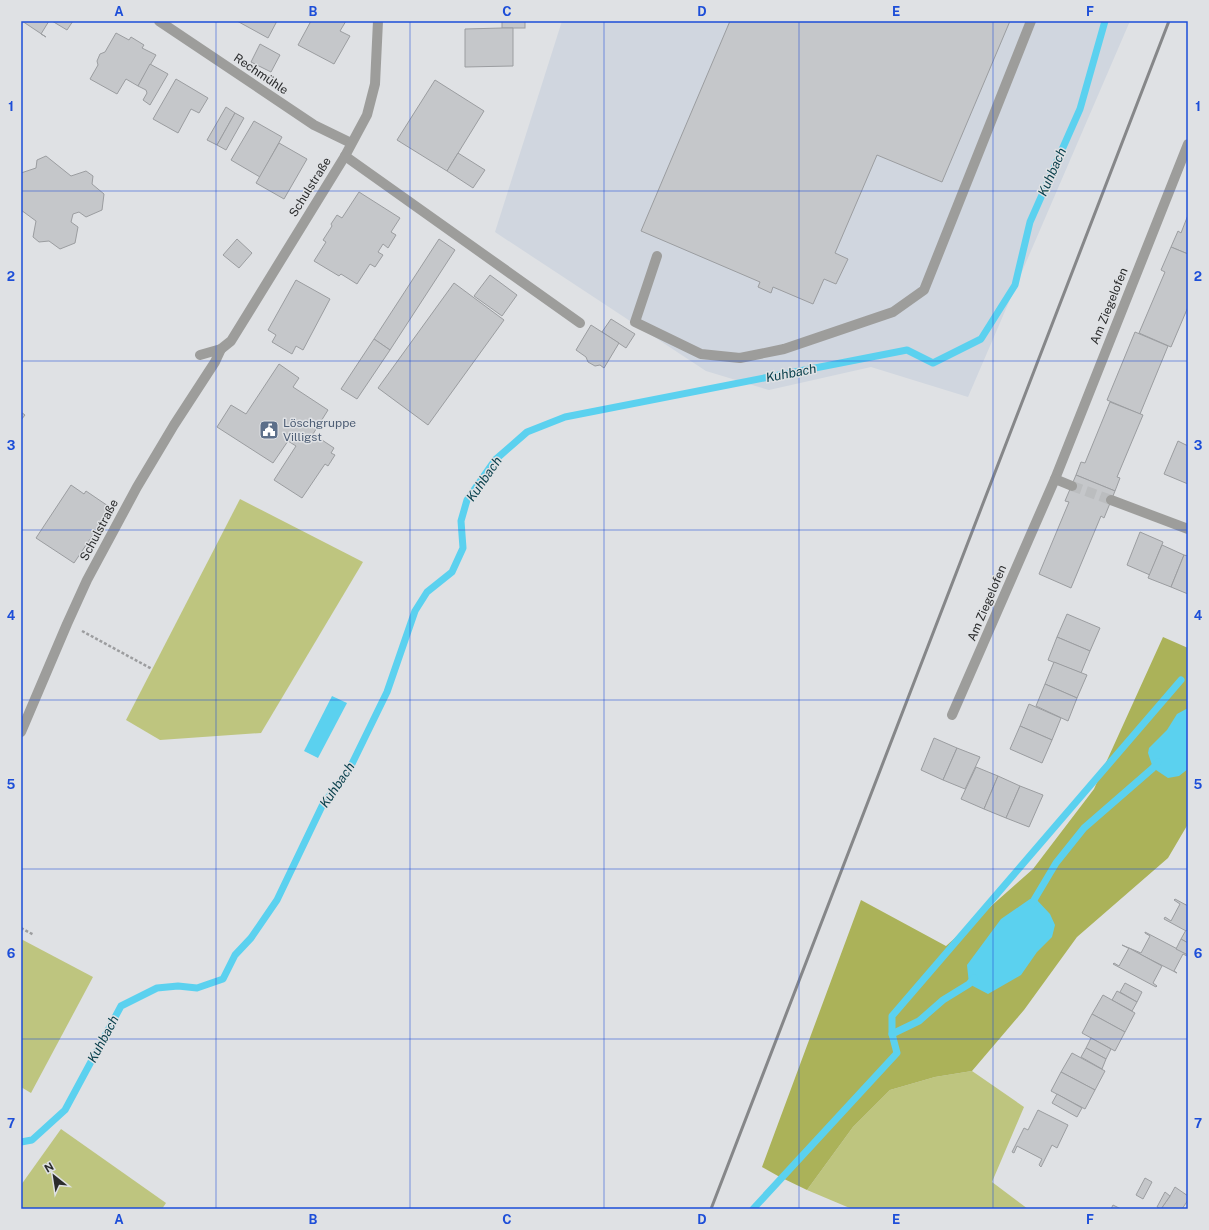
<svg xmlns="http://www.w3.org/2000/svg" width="1209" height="1230" viewBox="0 0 1209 1230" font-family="'Public Sans',sans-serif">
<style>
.built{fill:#d0d6df}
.green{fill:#bec57f}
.forest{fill:#abb259}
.water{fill:#5bd1ef}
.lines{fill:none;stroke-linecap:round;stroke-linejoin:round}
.stream{stroke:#5bd1ef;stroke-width:7}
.building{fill:#c5c7ca;stroke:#9b9da0}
.minor-tunnel{stroke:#bbbdbf;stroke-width:10;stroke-dasharray:10 5;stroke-linecap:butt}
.path{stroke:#9c9d9f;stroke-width:2.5;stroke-dasharray:3 2;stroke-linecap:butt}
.minor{stroke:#9d9d9b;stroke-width:10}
.rail{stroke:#868789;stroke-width:3}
.grid{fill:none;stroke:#1d4ed8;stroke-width:1;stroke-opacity:0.55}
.labels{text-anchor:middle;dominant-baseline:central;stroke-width:3;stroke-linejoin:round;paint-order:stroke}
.street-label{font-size:12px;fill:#2a2b2c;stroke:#dfe1e4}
.service-label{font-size:12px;fill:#4e5e75;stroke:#dfe1e4;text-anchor:start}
.water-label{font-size:13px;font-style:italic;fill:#0b414d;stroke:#dfe1e4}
.neatline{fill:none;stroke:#1d4ed8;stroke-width:1.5}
.grid-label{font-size:13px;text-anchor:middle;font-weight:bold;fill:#1d4ed8}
</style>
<rect width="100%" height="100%" fill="#dfe1e4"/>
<path class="built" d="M 562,21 L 1130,21 L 968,397 L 871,367 L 769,390 L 706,371 L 495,232 Z"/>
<g class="green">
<path d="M 240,499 L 363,562 L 261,733 L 160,740 L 126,720 Z"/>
<path d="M 21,939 L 93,977 L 31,1093 L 21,1087 Z"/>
<path d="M 972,1071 L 1024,1107 L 992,1182 L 1028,1209 L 852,1209 L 807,1190 L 853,1127 L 890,1090 L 935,1077 Z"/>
<path d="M 61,1129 L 166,1203 L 162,1209 L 21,1209 L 21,1185 Z"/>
</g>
<path class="forest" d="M 1163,637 L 1188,648 L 1188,824 L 1168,858 L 1077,937 L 1024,1010 L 972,1071 L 935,1077 L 890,1090 L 853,1127 L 807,1190 L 778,1176 L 762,1167 L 861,900 L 946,946 L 1033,869 L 1094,789 Z"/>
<g class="water">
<path d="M 332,696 L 347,703 L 318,758 L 304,751 Z"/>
<path d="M 1188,708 L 1188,769 L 1179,776 L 1168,778 L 1153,768 L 1148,753 L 1149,748 L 1167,730 L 1177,714 Z"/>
<path d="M 1030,899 L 1036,899 L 1050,914 L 1055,925 L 1052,937 L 1037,952 L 1021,975 L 988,994 L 969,984 L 967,965 L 1001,919 Z"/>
</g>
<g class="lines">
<g class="stream">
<path d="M 1031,905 L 1056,863 L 1084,828 L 1153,768 L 1158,762"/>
<path d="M 892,1034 L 892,1016 L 1181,680"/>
<path d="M 21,1142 L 32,1140 L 65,1110 L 121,1006 L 157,988 L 178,986 L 197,988 L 223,979 L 235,955 L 251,938 L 277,900 L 323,804 L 348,772 L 387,692 L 415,611 L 427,592 L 452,572 L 463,548 L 461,521 L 467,500 L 495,460 L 527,432 L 565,417 L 907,350 L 933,363 L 981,339 L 1015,285 L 1030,222 L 1080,109 L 1105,21"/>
<path d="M 753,1209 L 897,1053 L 892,1034 L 919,1021 L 943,1000 L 969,984 L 974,978"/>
</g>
</g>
<g class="building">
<path d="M 22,21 L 49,21 L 41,34 L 46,37 Z"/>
<path d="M 52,21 L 73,21 L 67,30 Z"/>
<path d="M 237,21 L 277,21 L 268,38 Z"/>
<path d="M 311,21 L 346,21 L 340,31 L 350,36 L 334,64 L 298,45 Z"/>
<rect x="502" y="21" width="23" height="7"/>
<path d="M 730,21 L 1010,21 L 942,182 L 877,155 L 835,253 L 848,259 L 836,284 L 824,279 L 813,304 L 773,287 L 771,293 L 758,287 L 760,282 L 641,231 Z"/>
<path d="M 502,28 L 513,28 L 513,66 L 465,67 L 465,29 Z"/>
<path d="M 116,33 L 129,40 L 131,37 L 144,45 L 142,48 L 156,55 L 138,86 L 126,79 L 117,94 L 90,79 L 98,65 L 97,61 L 100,54 L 105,52 Z"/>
<path d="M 260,44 L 280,55 L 271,72 L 251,62 Z"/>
<path d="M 150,64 L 168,74 L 150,105 L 143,100 L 147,93 L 146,90 L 138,86 Z"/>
<path d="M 176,79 L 208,98 L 199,113 L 191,109 L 178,133 L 153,119 Z"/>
<path d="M 435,80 L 484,111 L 447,171 L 397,140 Z"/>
<path d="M 226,107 L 235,113 L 217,145 L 207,140 Z"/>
<path d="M 235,113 L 244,118 L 226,150 L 217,145 Z"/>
<path d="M 254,121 L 282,137 L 260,177 L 231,160 Z"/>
<path d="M 279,143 L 307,159 L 284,199 L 256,183 Z"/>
<path d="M 458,153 L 485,170 L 473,188 L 447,171 Z"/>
<path d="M 46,156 L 71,176 L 86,171 L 93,176 L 92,184 L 104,194 L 102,210 L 86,217 L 79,212 L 73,214 L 71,222 L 78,227 L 75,243 L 60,249 L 49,241 L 39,242 L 33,237 L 36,221 L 21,210 L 21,173 L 36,168 L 37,160 Z"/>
<path d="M 359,192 L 400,218 L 391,232 L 396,235 L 388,248 L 383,244 L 378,252 L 383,255 L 375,267 L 370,264 L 357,284 L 341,274 L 339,276 L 314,261 L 326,242 L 323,240 L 332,226 L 331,224 L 337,215 L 342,218 Z"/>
<path d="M 1188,215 L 1188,254 L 1171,247 L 1178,231 L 1181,233 Z"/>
<path d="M 237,239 L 252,253 L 239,268 L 223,255 Z"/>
<path d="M 439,239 L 455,250 L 390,350 L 374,339 Z"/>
<path d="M 1171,247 L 1188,254 L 1188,307 L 1171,347 L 1139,333 L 1165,272 L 1161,270 Z"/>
<path d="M 490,275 L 517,295 L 502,316 L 474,296 Z"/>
<path d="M 296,280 L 330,299 L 303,350 L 296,346 L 292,354 L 272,342 L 276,335 L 268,330 Z"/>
<path d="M 454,283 L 504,320 L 428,425 L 378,388 Z"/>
<path d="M 611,319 L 635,334 L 626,348 L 602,332 Z"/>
<path d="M 591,325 L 619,343 L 604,368 L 600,365 L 595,366 L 588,362 L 586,357 L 576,350 Z"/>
<path d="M 1135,332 L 1168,346 L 1140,414 L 1107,400 Z"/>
<path d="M 374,339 L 390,350 L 357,399 L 341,389 Z"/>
<path d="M 279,364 L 299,378 L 293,387 L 328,410 L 313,434 L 334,448 L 331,453 L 335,455 L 328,466 L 325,464 L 302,498 L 274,480 L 296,446 L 288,441 L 273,463 L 217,427 L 231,405 L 246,414 Z"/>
<path d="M 1110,402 L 1143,415 L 1117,477 L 1120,478 L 1115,491 L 1076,475 L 1081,462 L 1085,463 Z"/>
<path d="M 21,412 L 25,415 L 21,420 Z"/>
<path d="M 1178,441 L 1188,446 L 1188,484 L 1164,474 Z"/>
<path d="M 1076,475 L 1115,491 L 1104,518 L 1101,516 L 1071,588 L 1039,574 L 1069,502 L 1065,501 Z"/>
<path d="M 71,485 L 84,494 L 86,491 L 111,508 L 74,563 L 36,538 Z"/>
<path d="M 1140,532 L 1163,542 L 1150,575 L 1127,565 Z"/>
<path d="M 1162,545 L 1184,555 L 1171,587 L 1148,578 Z"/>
<path d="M 1184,555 L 1188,556 L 1188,594 L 1171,587 Z"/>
<path d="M 1067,614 L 1100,628 L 1090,651 L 1057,637 Z"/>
<path d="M 1057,637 L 1090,651 L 1081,673 L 1048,660 Z"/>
<path d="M 1054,662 L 1087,675 L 1077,698 L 1045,684 Z"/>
<path d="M 1045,684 L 1077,698 L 1068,721 L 1036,706 Z"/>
<path d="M 1029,704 L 1061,718 L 1052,740 L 1020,726 Z"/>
<path d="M 1020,726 L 1052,740 L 1042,763 L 1010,749 Z"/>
<path d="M 934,738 L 957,748 L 943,780 L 921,770 Z"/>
<path d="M 957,748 L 980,757 L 965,789 L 943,780 Z"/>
<path d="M 976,767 L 998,776 L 984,809 L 961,799 Z"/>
<path d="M 998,776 L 1020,786 L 1006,818 L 984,809 Z"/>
<path d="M 1020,786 L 1043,795 L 1029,827 L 1006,818 Z"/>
<path d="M 1175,899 L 1188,906 L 1188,932 L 1164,919 L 1165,917 L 1171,921 L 1180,904 L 1174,900 Z"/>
<path d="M 1186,930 L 1188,932 L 1188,943 L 1181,939 Z"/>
<path d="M 1145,932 L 1187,954 L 1187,956 L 1183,954 L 1174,971 L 1177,973 L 1122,945 L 1141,953 L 1150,936 L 1145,933 Z"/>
<path d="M 1181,939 L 1188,943 L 1188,955 L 1176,949 Z"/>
<path d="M 1129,948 L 1162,966 L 1153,983 L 1157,986 L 1156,987 L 1113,964 L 1114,963 L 1119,966 Z"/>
<path d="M 1125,983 L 1142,992 L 1137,1002 L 1120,992 Z"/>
<path d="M 1117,991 L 1137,1002 L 1132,1011 L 1112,1000 Z"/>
<path d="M 1103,995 L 1135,1013 L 1125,1032 L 1092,1014 Z"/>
<path d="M 1092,1014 L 1125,1032 L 1115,1051 L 1082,1033 Z"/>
<path d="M 1091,1038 L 1111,1049 L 1106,1059 L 1086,1048 Z"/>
<path d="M 1086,1048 L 1106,1059 L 1102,1069 L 1081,1057 Z"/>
<path d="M 1072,1053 L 1105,1071 L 1095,1090 L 1061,1072 Z"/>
<path d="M 1061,1072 L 1095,1090 L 1085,1109 L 1051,1091 Z"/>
<path d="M 1057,1094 L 1082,1108 L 1077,1117 L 1052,1103 Z"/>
<path d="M 1038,1110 L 1068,1125 L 1057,1148 L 1052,1145 L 1041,1167 L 1039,1165 L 1042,1159 L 1017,1146 L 1014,1153 L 1012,1152 L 1024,1128 L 1028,1130 Z"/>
<path d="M 1145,1178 L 1152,1182 L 1143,1199 L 1136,1195 Z"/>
<path d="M 1175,1187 L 1188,1196 L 1188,1200 L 1182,1209 L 1161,1209 L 1170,1196 Z"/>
<path d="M 1165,1192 L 1170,1196 L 1161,1209 L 1157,1207 Z"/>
<path d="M 1113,1205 L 1121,1209 L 1111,1209 Z"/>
</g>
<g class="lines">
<path class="minor-tunnel" d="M 1072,486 L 1111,500"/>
<g class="path">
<path d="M 82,631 L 152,669"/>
<path d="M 21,928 L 34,935"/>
</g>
<g class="minor">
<path d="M 159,21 L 314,125 L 351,143"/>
<path d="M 345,156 L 580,323"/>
<path d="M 657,256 L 635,322 L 701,354 L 740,358 L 784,349 L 893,312 L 924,290 L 1031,21"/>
<path d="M 200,355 L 221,349 L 231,341 L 345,156 L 367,115 L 375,84 L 378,21"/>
<path d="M 1055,479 L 1188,144"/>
<path d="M 1111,500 L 1188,529"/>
<path d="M 952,715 L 1055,479 L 1072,486"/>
<path d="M 21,732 L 67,624 L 87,580 L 137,487 L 174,425 L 215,362 L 221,349"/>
</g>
<path class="rail" d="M 711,1209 L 1169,21"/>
</g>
<path class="grid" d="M 216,21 L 216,1209M 410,21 L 410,1209M 604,21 L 604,1209M 799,21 L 799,1209M 993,21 L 993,1209M 21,191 L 1188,191M 21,361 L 1188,361M 21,530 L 1188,530M 21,700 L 1188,700M 21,869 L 1188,869M 21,1039 L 1188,1039"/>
<defs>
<symbol id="civic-square" viewBox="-11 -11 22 22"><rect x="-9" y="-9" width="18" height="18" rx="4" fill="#5c6f8a" stroke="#dfe1e4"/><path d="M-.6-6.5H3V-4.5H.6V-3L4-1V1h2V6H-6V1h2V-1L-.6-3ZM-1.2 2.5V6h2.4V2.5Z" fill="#fff"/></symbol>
</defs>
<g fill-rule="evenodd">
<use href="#civic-square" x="258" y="419" width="22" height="22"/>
</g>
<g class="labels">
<g class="street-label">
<text transform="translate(261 74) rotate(34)">Rechmühle</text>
<text transform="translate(310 187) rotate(-58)">Schulstraße</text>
<text transform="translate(1109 306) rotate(-68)">Am Ziegelofen</text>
<text transform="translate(99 530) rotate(-62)">Schulstraße</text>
<text transform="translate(987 603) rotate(-67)">Am Ziegelofen</text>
</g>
<g class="service-label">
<text x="283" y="423">Löschgruppe<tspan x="283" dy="14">Villigst</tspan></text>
</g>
<g class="water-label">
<text transform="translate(1052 172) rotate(-66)">Kuhbach</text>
<text transform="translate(791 373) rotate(-11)">Kuhbach</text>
<text transform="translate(484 479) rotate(-55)">Kuhbach</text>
<text transform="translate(337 785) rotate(-56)">Kuhbach</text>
<text transform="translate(103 1039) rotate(-62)">Kuhbach</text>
</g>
</g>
<rect width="1209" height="1230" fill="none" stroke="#dfe1e4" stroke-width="44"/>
<g transform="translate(54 1176) rotate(330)" stroke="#dfe1e4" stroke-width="3" paint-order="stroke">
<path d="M0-3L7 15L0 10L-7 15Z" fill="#2a2b2c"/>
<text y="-6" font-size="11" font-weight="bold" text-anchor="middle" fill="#2a2b2c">N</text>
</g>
<rect x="22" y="22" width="1165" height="1186" class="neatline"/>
<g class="grid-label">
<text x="119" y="16">A</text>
<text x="313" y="16">B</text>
<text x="507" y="16">C</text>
<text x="702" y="16">D</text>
<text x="896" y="16">E</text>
<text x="1090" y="16">F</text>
<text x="11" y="111">1</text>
<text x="1198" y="111">1</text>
<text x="11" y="281">2</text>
<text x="1198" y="281">2</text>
<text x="11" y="450">3</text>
<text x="1198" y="450">3</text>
<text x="11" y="620">4</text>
<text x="1198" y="620">4</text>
<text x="11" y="789">5</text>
<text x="1198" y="789">5</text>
<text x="11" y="958">6</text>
<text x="1198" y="958">6</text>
<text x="11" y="1128">7</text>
<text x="1198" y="1128">7</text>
<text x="119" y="1224">A</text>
<text x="313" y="1224">B</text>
<text x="507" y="1224">C</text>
<text x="702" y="1224">D</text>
<text x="896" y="1224">E</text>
<text x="1090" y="1224">F</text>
</g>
</svg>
